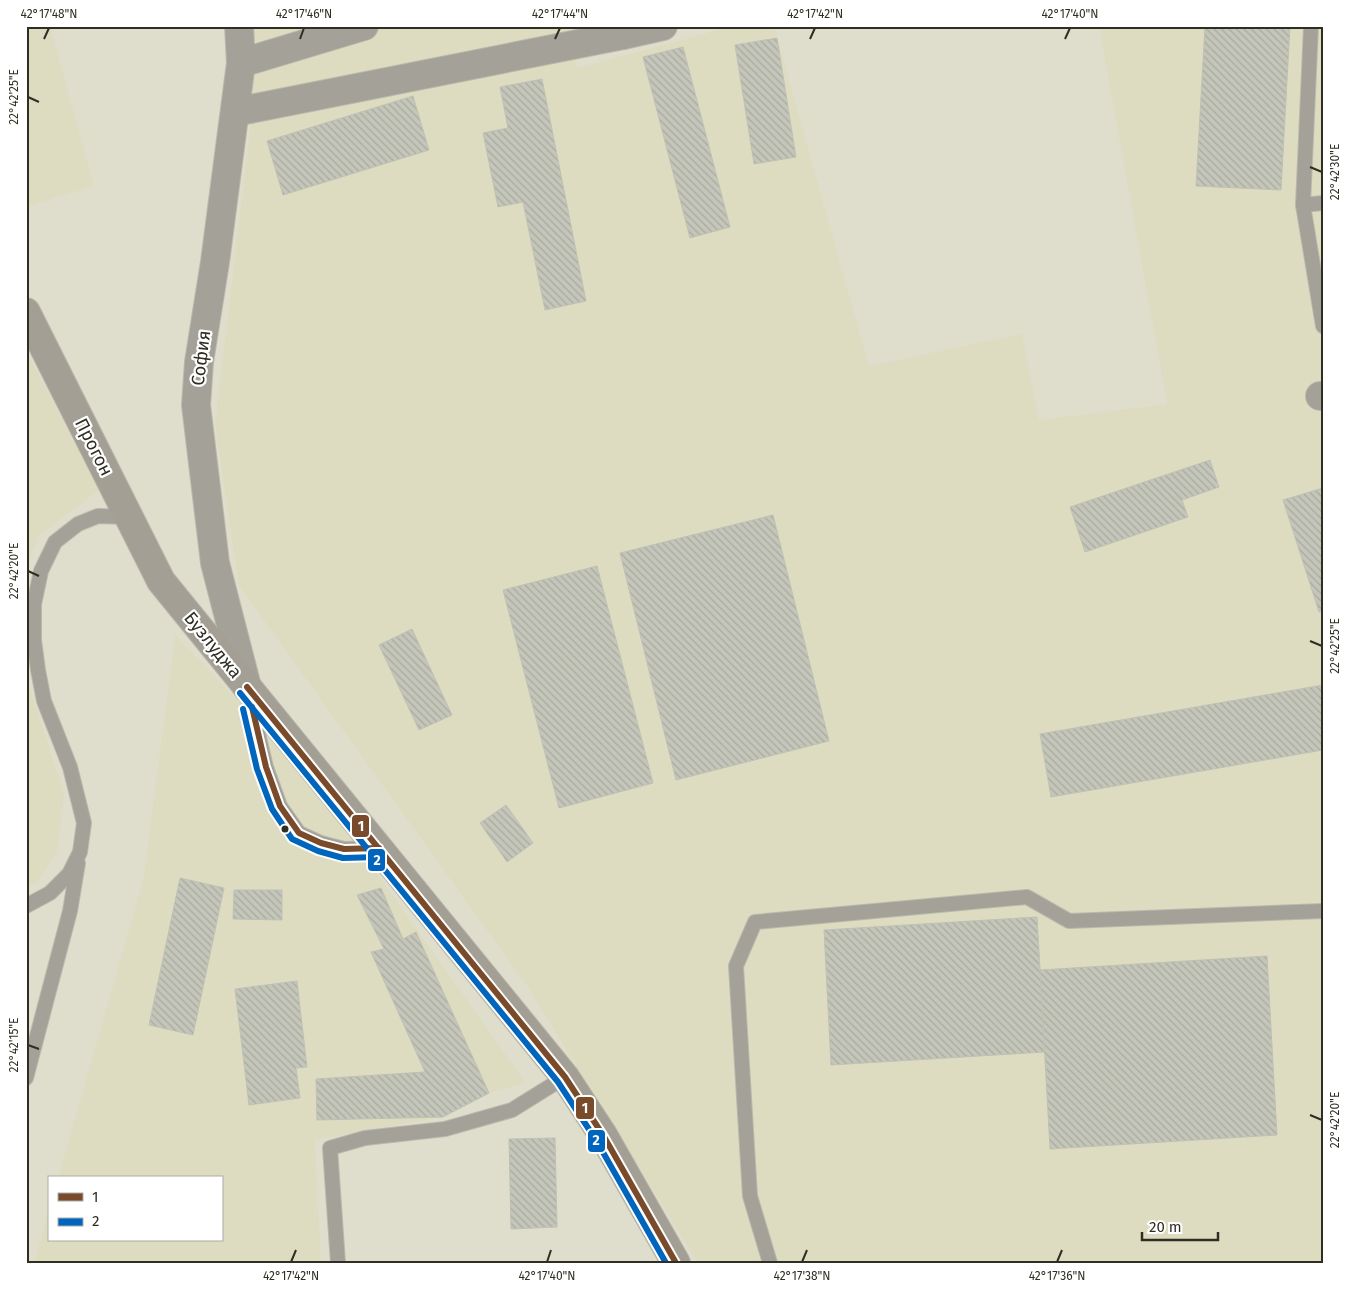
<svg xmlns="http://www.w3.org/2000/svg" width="1349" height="1289" viewBox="0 0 1349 1289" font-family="'Fira Sans',sans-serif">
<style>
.built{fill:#dedcc0}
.building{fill:url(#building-back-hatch);stroke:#bfc1b4}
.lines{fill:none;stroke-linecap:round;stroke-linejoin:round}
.lane-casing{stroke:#bab9ac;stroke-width:16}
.street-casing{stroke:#bab9ac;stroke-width:30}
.secondary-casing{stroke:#bab9ac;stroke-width:30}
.lane{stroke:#a4a198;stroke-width:14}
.street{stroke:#a4a198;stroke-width:28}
.secondary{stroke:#a39f95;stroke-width:28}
.bus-1-casing{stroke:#fff;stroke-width:10}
.bus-2-casing{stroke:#fff;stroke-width:10}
.bus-1{stroke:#7a4b2a;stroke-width:6}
.bus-2{stroke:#0065bd;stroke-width:6}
.ticks{fill:none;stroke:#2e2e22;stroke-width:2}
.bus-dot{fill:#2e2e22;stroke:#fff;stroke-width:2}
.labels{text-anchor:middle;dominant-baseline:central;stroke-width:4.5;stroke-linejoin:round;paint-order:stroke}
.street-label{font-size:18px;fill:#2e2e22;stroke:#fff}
.line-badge{stroke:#fff;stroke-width:2}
.badge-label{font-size:14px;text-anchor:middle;font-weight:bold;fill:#fff}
.neatline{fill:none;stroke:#2e2e22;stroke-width:2}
.ticks-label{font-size:12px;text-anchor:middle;fill:#2e2e22}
</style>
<defs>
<pattern id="building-back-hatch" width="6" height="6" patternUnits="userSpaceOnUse" patternTransform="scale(1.25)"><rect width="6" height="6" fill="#c4c6ba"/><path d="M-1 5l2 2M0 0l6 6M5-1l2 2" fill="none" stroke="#a9aaa0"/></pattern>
</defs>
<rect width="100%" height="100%" fill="#dfdecd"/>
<g class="built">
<path d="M 26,26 L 50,26 L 94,186 L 26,207 Z"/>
<path d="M 250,26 L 568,26 L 577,68 L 733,26 L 774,26 L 869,366 L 1022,334 L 1039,420 L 1167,404 L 1099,26 L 1323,26 L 1323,1263 L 698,1263 L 527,986 L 239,586 L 215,425 L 252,111 Z"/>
<path d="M 26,351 L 99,490 L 38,536 L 26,570 Z"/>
<path d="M 175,634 L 255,719 L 360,849 L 526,1083 L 489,1093 L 443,1117 L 315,1140 L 321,1263 L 34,1263 L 49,1210 L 49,1240 L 221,1240 L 221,1178 L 58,1178 L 144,877 Z"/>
<path d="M 26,676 L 64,794 L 57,851 L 37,883 L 26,887 Z"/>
</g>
<g class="building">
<path d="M 1205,26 L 1290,26 L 1281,190 L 1196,186 Z"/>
<path d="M 777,38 L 796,157 L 754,164 L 735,45 Z"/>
<path d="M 683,47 L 730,227 L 690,238 L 643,57 Z"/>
<path d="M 542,79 L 586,301 L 545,310 L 523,202 L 498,207 L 483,133 L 508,128 L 500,87 Z"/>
<path d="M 413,96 L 429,150 L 283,195 L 267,141 Z"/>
<path d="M 1210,460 L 1219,487 L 1182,500 L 1188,517 L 1085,552 L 1070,507 Z"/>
<path d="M 1323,488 L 1323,611 L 1319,612 L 1283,500 Z"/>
<path d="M 773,515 L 829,741 L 676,780 L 620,553 Z"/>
<path d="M 597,566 L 653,783 L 559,808 L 503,590 Z"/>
<path d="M 412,629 L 452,715 L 419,730 L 379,645 Z"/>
<path d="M 1323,685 L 1323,750 L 1051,797 L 1040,734 Z"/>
<path d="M 506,805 L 533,843 L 507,862 L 480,823 Z"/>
<path d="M 180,878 L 224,888 L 193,1035 L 149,1025 Z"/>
<path d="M 381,888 L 403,939 L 416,932 L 489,1093 L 443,1117 L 317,1120 L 316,1079 L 425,1072 L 371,952 L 384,949 L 357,895 Z"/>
<path d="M 234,890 L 282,890 L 282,920 L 233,919 Z"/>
<path d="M 1037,917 L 1045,1052 L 831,1065 L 824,930 Z"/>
<path d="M 1267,956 L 1277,1135 L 1050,1149 L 1040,970 Z"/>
<path d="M 297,981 L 307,1067 L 296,1068 L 300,1098 L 249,1105 L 235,989 Z"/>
<path d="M 555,1138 L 557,1227 L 511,1229 L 509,1139 Z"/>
</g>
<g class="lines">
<defs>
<g id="lane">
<path d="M 1311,26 L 1303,205 L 1323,326"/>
<path d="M 1303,205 L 1323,203"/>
<path d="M 250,700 L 266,767 L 280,806 L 299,833 L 321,843 L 344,849 L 379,848"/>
<path d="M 26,906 L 50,893 L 69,874 L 80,852 L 84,823 L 70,767 L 44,701 L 38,670 L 34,640 L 34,604 L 41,571 L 55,542 L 78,524 L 98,516 L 129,517"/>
<path d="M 26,1078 L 70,911 L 78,863"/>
<path d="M 338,1263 L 330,1148 L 365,1138 L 445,1129 L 512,1110 L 565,1077"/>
<path d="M 770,1263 L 750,1196 L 736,966 L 755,922 L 1027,897 L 1069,921 L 1323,911"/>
</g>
<g id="street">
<path d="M 239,26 L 241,63 L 215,262 L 199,362 L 196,405 L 215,563 L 247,687"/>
<path d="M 628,26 L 623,35 L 663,26"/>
<path d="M 241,63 L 364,26"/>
<path d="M 235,112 L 623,35"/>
<path d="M 1320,396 L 1323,396"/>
</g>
<path id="secondary" d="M 26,312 L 161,581 L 565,1077 L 603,1135 L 676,1263"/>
</defs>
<use href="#lane" class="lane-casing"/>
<use href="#street" class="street-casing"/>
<use href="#secondary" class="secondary-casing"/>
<use href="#lane" class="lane"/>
<use href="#street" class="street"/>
<use href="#secondary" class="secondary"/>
<defs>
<g id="bus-1">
<path d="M 247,687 L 565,1077 L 603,1135 L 676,1263"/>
<path d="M 252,707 L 266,767 L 280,806 L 299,833 L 321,843 L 344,849 L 379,848"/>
</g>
<g id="bus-2">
<path d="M 240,693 L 558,1082 L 596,1140 L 666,1263"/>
<path d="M 243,709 L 257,769 L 272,809 L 292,839 L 318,851 L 343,858 L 379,857"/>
</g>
</defs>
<use href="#bus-1" class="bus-1-casing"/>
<use href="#bus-2" class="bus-2-casing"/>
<use href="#bus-1" class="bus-1"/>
<use href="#bus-2" class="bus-2"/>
</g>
<path class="ticks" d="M 44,39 L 49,28M 300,39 L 304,28M 555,39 L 560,28M 810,39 L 815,28M 1065,39 L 1070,28M 28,97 L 39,102M 1310,167 L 1322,172M 28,571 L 39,576M 1310,641 L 1322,646M 28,1045 L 39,1049M 1310,1115 L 1322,1120M 291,1262 L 296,1250M 547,1262 L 551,1250M 802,1262 L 807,1250M 1057,1262 L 1062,1250"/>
<circle class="bus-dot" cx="285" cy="829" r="4.5"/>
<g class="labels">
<g class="street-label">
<text transform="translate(201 358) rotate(-83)">София</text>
<text transform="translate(94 447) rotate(63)">Прогон</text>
<text transform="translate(213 645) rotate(51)">Бузлуджа</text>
</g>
</g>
<g class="line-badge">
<rect x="351" y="814" width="19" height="24" rx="5" fill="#7a4b2a"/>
<rect x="367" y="848" width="19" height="24" rx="5" fill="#0065bd"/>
<rect x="575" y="1096" width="20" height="24" rx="5" fill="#7a4b2a"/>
<rect x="587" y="1129" width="19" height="24" rx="5" fill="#0065bd"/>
</g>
<g class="badge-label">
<text x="361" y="831">1</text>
<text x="377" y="865">2</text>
<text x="585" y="1113">1</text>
<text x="596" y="1145">2</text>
</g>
<rect width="1349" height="1289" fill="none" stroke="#ffffff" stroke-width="55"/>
<rect x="48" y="1176" width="175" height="65" fill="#ffffff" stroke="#ababa7"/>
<rect x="58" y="1193" width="25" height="8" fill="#7a4b2a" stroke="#ababa7"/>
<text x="92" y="1202" font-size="15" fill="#2e2e22">1</text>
<rect x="58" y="1218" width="25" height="8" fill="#0065bd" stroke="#ababa7"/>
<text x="92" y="1226" font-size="15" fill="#2e2e22">2</text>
<path d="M1142 1232v8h76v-8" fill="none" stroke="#2e2e22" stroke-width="2.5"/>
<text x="1149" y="1232" font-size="15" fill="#2e2e22" stroke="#ffffff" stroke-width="4" paint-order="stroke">20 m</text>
<rect x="28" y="28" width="1294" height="1234" class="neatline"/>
<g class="ticks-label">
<text x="49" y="18">42°17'48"N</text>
<text x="304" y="18">42°17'46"N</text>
<text x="560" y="18">42°17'44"N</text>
<text x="815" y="18">42°17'42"N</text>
<text x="1070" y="18">42°17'40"N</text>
<text transform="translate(14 97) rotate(-90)" y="4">22°42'25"E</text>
<text transform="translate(1335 172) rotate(-90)" y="4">22°42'30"E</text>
<text transform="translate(14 571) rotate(-90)" y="4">22°42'20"E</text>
<text transform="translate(1335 646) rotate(-90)" y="4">22°42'25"E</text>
<text transform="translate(14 1045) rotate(-90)" y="4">22°42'15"E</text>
<text transform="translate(1335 1120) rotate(-90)" y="4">22°42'20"E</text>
<text x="291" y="1280">42°17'42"N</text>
<text x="547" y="1280">42°17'40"N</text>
<text x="802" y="1280">42°17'38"N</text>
<text x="1057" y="1280">42°17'36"N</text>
</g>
</svg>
